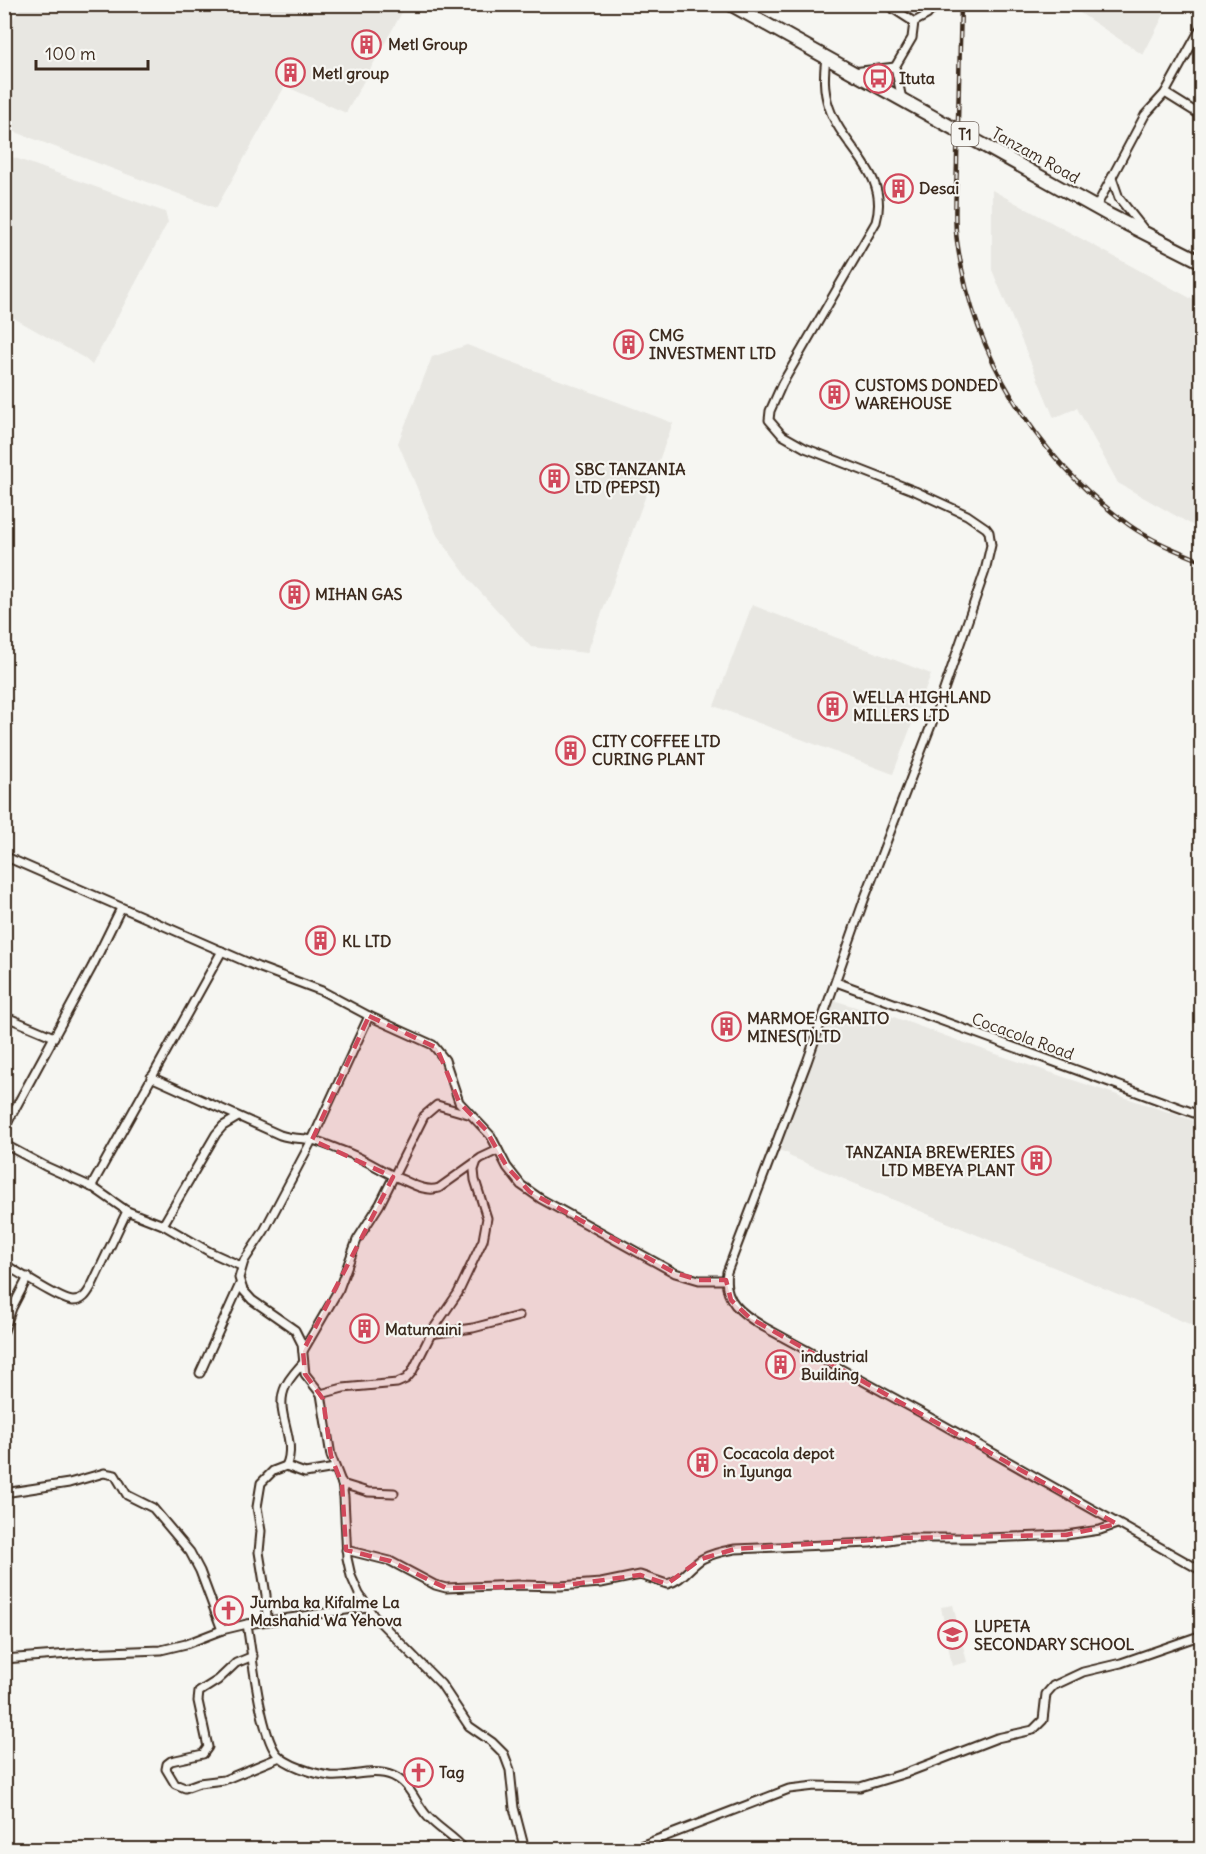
<svg xmlns="http://www.w3.org/2000/svg" width="1206" height="1854" viewBox="0 0 1206 1854" font-family="Delius,sans-serif">
<style>
.built{fill:#e8e7e2}
.lines{fill:none;stroke-linecap:round;stroke-linejoin:round}
.street-casing{stroke:#3b2a1e;stroke-width:11}
.highway-casing{stroke:#3b2a1e;stroke-width:16}
.street{stroke:#f6f6f2;stroke-width:7}
.highway{stroke:#f6f6f2;stroke-width:12}
.rail-casing{stroke:#3b2a1e;stroke-width:4.5}
.rail{stroke:#f6f6f2;stroke-width:2;stroke-dasharray:7;stroke-linecap:butt}
.marked{fill:#d1495b;fill-opacity:0.2;stroke:#d1495b;stroke-width:4.5;stroke-dasharray:12 8;stroke-linejoin:round}
.labels{text-anchor:middle;dominant-baseline:central;stroke-width:4.5;stroke-linejoin:round;paint-order:stroke}
.shield{fill:#f6f6f2;stroke:#73675e;stroke-width:1.5}
.shield-label{font-size:15px;font-weight:bold;fill:#3b2a1e}
.poi-label{font-size:16px;font-weight:bold;fill:#3b2a1e;stroke:#f6f6f2;text-anchor:start}
.street-label{font-size:16px;fill:#3b2a1e;stroke:#f6f6f2}
</style>
<rect width="100%" height="100%" fill="#f6f6f2"/>
<filter id="ink" filterUnits="userSpaceOnUse"><feTurbulence type="fractalNoise" baseFrequency=".0167" numOctaves="2"/><feDisplacementMap in="SourceGraphic" scale="12" xChannelSelector="R" yChannelSelector="G"/><feConvolveMatrix kernelMatrix="1 2 1 2 8 2 1 2 1" color-interpolation-filters="sRGB"/></filter>
<g filter="url(#ink)">
<g class="built">
<path d="M 22,5 L 22,4 L 406,5 L 346,113 L 285,86 L 216,208 L 5,128 L 5,31 Z"/>
<path d="M 1068,5 L 1169,5 L 1143,55 Z"/>
<path d="M 4,154 L 165,212 L 168,222 L 92,365 L 84,358 L 5,313 Z"/>
<path d="M 992,190 L 1201,304 L 1201,530 L 1118,483 L 1077,408 L 1054,418 L 992,270 Z"/>
<path d="M 467,345 L 673,423 L 587,653 L 531,647 L 472,583 L 437,535 L 398,443 L 432,357 Z"/>
<path d="M 752,605 L 931,674 L 893,774 L 714,706 Z"/>
<path d="M 830,999 L 862,1009 L 866,1007 L 990,1052 L 1201,1123 L 1201,1329 L 789,1156 L 789,1154 L 774,1148 Z"/>
<path d="M 953,1605 L 967,1662 L 952,1666 L 941,1607 Z"/>
</g>
<g class="lines">
<defs>
<g id="street">
<path d="M 886,4 L 914,22 L 912,38 L 895,67 L 902,99"/>
<path d="M 914,22 L 927,15 L 936,4"/>
<path d="M 826,57 C 824,74 823,90 829,107 C 843,149 890,173 876,222 L 782,384 L 770,411 L 769,420 L 782,435 L 805,448 L 915,491 L 967,515 L 986,528 L 989,532 L 991,545 L 985,571 L 937,710 L 864,900 L 807,1062 L 727,1272 C 722,1300 742,1314 764,1327 L 938,1422 L 1202,1571"/>
<path d="M 853,72 L 895,67"/>
<path d="M 1165,93 L 1202,116"/>
<path d="M 1112,178 L 1119,198 L 1145,231"/>
<path d="M 1096,207 L 1145,115 L 1165,93 L 1202,26"/>
<path d="M 4,856 L 258,967 L 322,991 L 369,1016 L 433,1045 L 445,1060 L 459,1102 L 491,1136 L 507,1167 L 521,1185 L 541,1199 L 675,1273 L 699,1280 L 726,1280"/>
<path d="M 836,982 L 1202,1116"/>
<path d="M 4,1016 L 54,1037"/>
<path d="M 369,1016 L 312,1140 L 264,1231 L 244,1261 L 239,1278 L 243,1290 L 252,1300 L 295,1330 L 302,1344 L 305,1374 L 321,1394 L 331,1456 L 342,1484 L 344,1497 L 347,1558 L 351,1576 L 359,1594 L 373,1615 L 441,1684 L 469,1726 L 492,1742 L 504,1754 L 510,1770 L 514,1808 L 525,1850"/>
<path d="M 151,1077 L 280,1135 C 291,1139 301,1138 312,1140 C 322,1142 334,1148 343,1151 C 365,1158 382,1172 403,1180 C 414,1185 427,1192 439,1188 L 477,1161"/>
<path d="M 4,1129 L 92,967 L 121,908"/>
<path d="M 4,1144 L 45,1166 L 94,1188 L 127,1211 L 163,1225 L 210,1252 L 241,1266"/>
<path d="M 91,1187 L 222,951"/>
<path d="M 163,1225 L 216,1134 L 223,1126 L 238,1117"/>
<path d="M 4,1264 C 18,1272 61,1301 73,1301 C 83,1301 87,1294 91,1287 L 127,1211"/>
<path d="M 4,1331 L 12,1308 L 28,1277"/>
<path d="M 430,1334 L 473,1328 L 519,1316"/>
<path d="M 303,1351 L 339,1289 L 357,1240 L 380,1204 L 424,1116 L 437,1105 L 468,1114"/>
<path d="M 200,1373 L 240,1284"/>
<path d="M 321,1394 L 343,1388 L 397,1383 L 406,1379 L 412,1372 L 434,1328 L 458,1293 L 483,1240 L 487,1218 L 475,1180 L 474,1170 L 477,1161 L 481,1158 L 498,1150"/>
<path d="M 286,1466 C 298,1441 275,1415 284,1390 C 287,1380 296,1371 303,1363"/>
<path d="M 342,1484 L 368,1492 L 394,1493"/>
<path d="M 4,1493 L 69,1483 L 104,1473 L 115,1475 L 127,1495 L 153,1508 L 190,1552 L 200,1571 L 222,1630"/>
<path d="M 346,1550 L 390,1561 L 435,1585 L 446,1588 L 517,1585 L 560,1586 L 601,1583 L 640,1575 L 667,1584 C 682,1581 690,1566 702,1559 C 712,1553 724,1551 735,1549 L 870,1543 L 901,1538 L 987,1538 L 1066,1535 L 1100,1530 L 1117,1524"/>
<path d="M 267,1621 L 266,1595 L 259,1552 L 261,1531 L 257,1507 L 261,1483 L 273,1471 L 286,1466 L 305,1473 L 335,1468"/>
<path d="M 247,1624 C 252,1654 260,1731 276,1753 C 285,1765 315,1774 330,1776 C 350,1778 373,1767 393,1776 C 411,1784 415,1803 428,1817 C 439,1829 454,1837 465,1850"/>
<path d="M 253,1656 L 236,1663 L 218,1680 L 199,1692 L 198,1701 L 208,1747 L 203,1754 L 171,1761 L 167,1764 L 166,1769 L 175,1784 L 185,1788 L 199,1783 L 224,1780 L 280,1757"/>
<path d="M 4,1659 L 83,1653 L 161,1650 L 186,1644 L 222,1630 L 247,1624 L 367,1607"/>
<path d="M 630,1850 L 789,1789 L 815,1786 L 860,1787 L 906,1773 L 997,1738 L 1033,1730 L 1043,1720 L 1046,1694 L 1053,1686 L 1083,1672 L 1121,1663 L 1202,1635"/>
</g>
<path id="highway" d="M 730,4 L 1109,215 L 1202,262"/>
</defs>
<use href="#street" class="street-casing"/>
<use href="#highway" class="highway-casing"/>
<use href="#street" class="street"/>
<use href="#highway" class="highway"/>
<defs>
<path id="rail" d="M 961,4 C 960,56 958,108 957,159 C 957,186 953,214 957,241 C 973,355 1035,457 1129,525 C 1150,540 1177,551 1202,561"/>
</defs>
<use href="#rail" class="rail-casing"/>
<use href="#rail" class="rail"/>
</g>
</g>
<path class="marked" d="M 369,1016 L 437,1048 L 459,1102 L 486,1130 L 507,1167 L 530,1192 L 675,1273 L 699,1280 L 726,1280 L 731,1300 L 750,1318 L 1117,1524 L 1066,1535 L 901,1538 L 735,1549 L 701,1559 L 667,1584 L 640,1575 L 560,1586 L 446,1588 L 390,1561 L 346,1550 L 342,1484 L 331,1456 L 323,1399 L 305,1374 L 303,1351 L 393,1177 L 312,1140 Z"/>
<defs>
<symbol id="building-ring" viewBox="-11 -11 22 22"><circle r="9.5" fill="#f6f6f2" stroke="#d1495b" stroke-width="1.5"/><path d="M-4-6H4V6H1V3H-1V6H-4ZM-2.5-4.3h1.7v1.8h-1.7ZM.8-4.3h1.7v1.8H.8ZM-2.5-1h1.7V.8h-1.7ZM.8-1h1.7V.8H.8Z" fill="#d1495b"/></symbol>
<symbol id="bus-ring" viewBox="-11 -11 22 22"><circle r="9.5" fill="#f6f6f2" stroke="#d1495b" stroke-width="1.5"/><path d="M-5-6H5V4H4V6H2V4H-2V6H-4V4H-5ZM-3.5-4V0h7V-4ZM-3.5 1.2v1.5H-2V1.2ZM2 1.2v1.5H3.5V1.2Z" fill="#d1495b"/></symbol>
<symbol id="church-ring" viewBox="-11 -11 22 22"><circle r="9.5" fill="#f6f6f2" stroke="#d1495b" stroke-width="1.5"/><path d="M-1.2-6h2.4v3.5h3.3v2.4h-3.3V6h-2.4V-.1h-3.3v-2.4h3.3Z" fill="#d1495b"/></symbol>
<symbol id="school-ring" viewBox="-11 -11 22 22"><circle r="9.5" fill="#f6f6f2" stroke="#d1495b" stroke-width="1.5"/><path d="M0-5L7-2L0 1L-7-2ZM-4 1L0 2.5L4 1V4Q0 6-4 4Z" fill="#d1495b"/></symbol>
</defs>
<g fill-rule="evenodd">
<use href="#building-ring" x="350" y="28" width="33" height="33"/>
<use href="#building-ring" x="274" y="56" width="33" height="33"/>
<use href="#bus-ring" x="862" y="62" width="33" height="33"/>
<use href="#building-ring" x="882" y="172" width="33" height="33"/>
<use href="#building-ring" x="612" y="328" width="33" height="33"/>
<use href="#building-ring" x="818" y="378" width="33" height="33"/>
<use href="#building-ring" x="538" y="462" width="33" height="33"/>
<use href="#building-ring" x="278" y="578" width="33" height="33"/>
<use href="#building-ring" x="816" y="690" width="33" height="33"/>
<use href="#building-ring" x="554" y="734" width="33" height="33"/>
<use href="#building-ring" x="304" y="924" width="33" height="33"/>
<use href="#building-ring" x="710" y="1010" width="33" height="33"/>
<use href="#building-ring" x="1020" y="1144" width="33" height="33"/>
<use href="#building-ring" x="348" y="1312" width="33" height="33"/>
<use href="#building-ring" x="764" y="1348" width="33" height="33"/>
<use href="#building-ring" x="686" y="1446" width="33" height="33"/>
<use href="#church-ring" x="212" y="1594" width="33" height="33"/>
<use href="#school-ring" x="936" y="1618" width="33" height="33"/>
<use href="#church-ring" x="402" y="1756" width="33" height="33"/>
</g>
<g class="labels">
<rect class="shield" x="951.5" y="122" width="27" height="24" rx="4.5"/>
<g class="shield-label">
<text x="965" y="134">T1</text>
</g>
<g class="poi-label">
<text x="388" y="44">Metl Group</text>
<text x="312" y="73">Metl group</text>
<text x="899" y="78">Ituta</text>
<text x="919" y="188">Desai</text>
<text x="649" y="335">CMG<tspan x="649" dy="18">INVESTMENT LTD</tspan></text>
<text x="855" y="385">CUSTOMS DONDED<tspan x="855" dy="18">WAREHOUSE</tspan></text>
<text x="575" y="469">SBC TANZANIA<tspan x="575" dy="18">LTD (PEPSI)</tspan></text>
<text x="315" y="594">MIHAN GAS</text>
<text x="853" y="697">WELLA HIGHLAND<tspan x="853" dy="18">MILLERS LTD</tspan></text>
<text x="592" y="741">CITY COFFEE LTD<tspan x="592" dy="18">CURING PLANT</tspan></text>
<text x="342" y="941">KL LTD</text>
<text x="747" y="1018">MARMOE GRANITO<tspan x="747" dy="18">MINES(T)LTD</tspan></text>
<text x="1015" y="1152" text-anchor="end">TANZANIA BREWERIES<tspan x="1015" dy="18">LTD MBEYA PLANT</tspan></text>
<text x="385" y="1329">Matumaini</text>
<text x="801" y="1356">industrial<tspan x="801" dy="18">Building</tspan></text>
<text x="723" y="1453">Cocacola depot<tspan x="723" dy="18">in Iyunga</tspan></text>
<text x="250" y="1602">Jumba ka Kifalme La<tspan x="250" dy="18">Mashahid Wa Yehova</tspan></text>
<text x="974" y="1626">LUPETA<tspan x="974" dy="18">SECONDARY SCHOOL</tspan></text>
<text x="439" y="1772">Tag</text>
</g>
<g class="street-label">
<text transform="translate(1036 155) rotate(29)">Tanzam Road</text>
<text transform="translate(1023 1036) rotate(20)">Cocacola Road</text>
</g>
</g>
<rect width="1206" height="1854" fill="none" stroke="#f6f6f2" stroke-width="24"/>
<rect x="12" y="12" width="1182" height="1830" fill="none" stroke="#3b2a1e" stroke-width="2" filter="url(#ink)"/>
<path d="M36 60v9h112v-9" fill="none" stroke="#3b2a1e" stroke-width="3"/>
<text x="45" y="60" font-size="18" fill="#3b2a1e" stroke="#f6f6f2" stroke-width="4.5" paint-order="stroke">100 m</text>
</svg>
